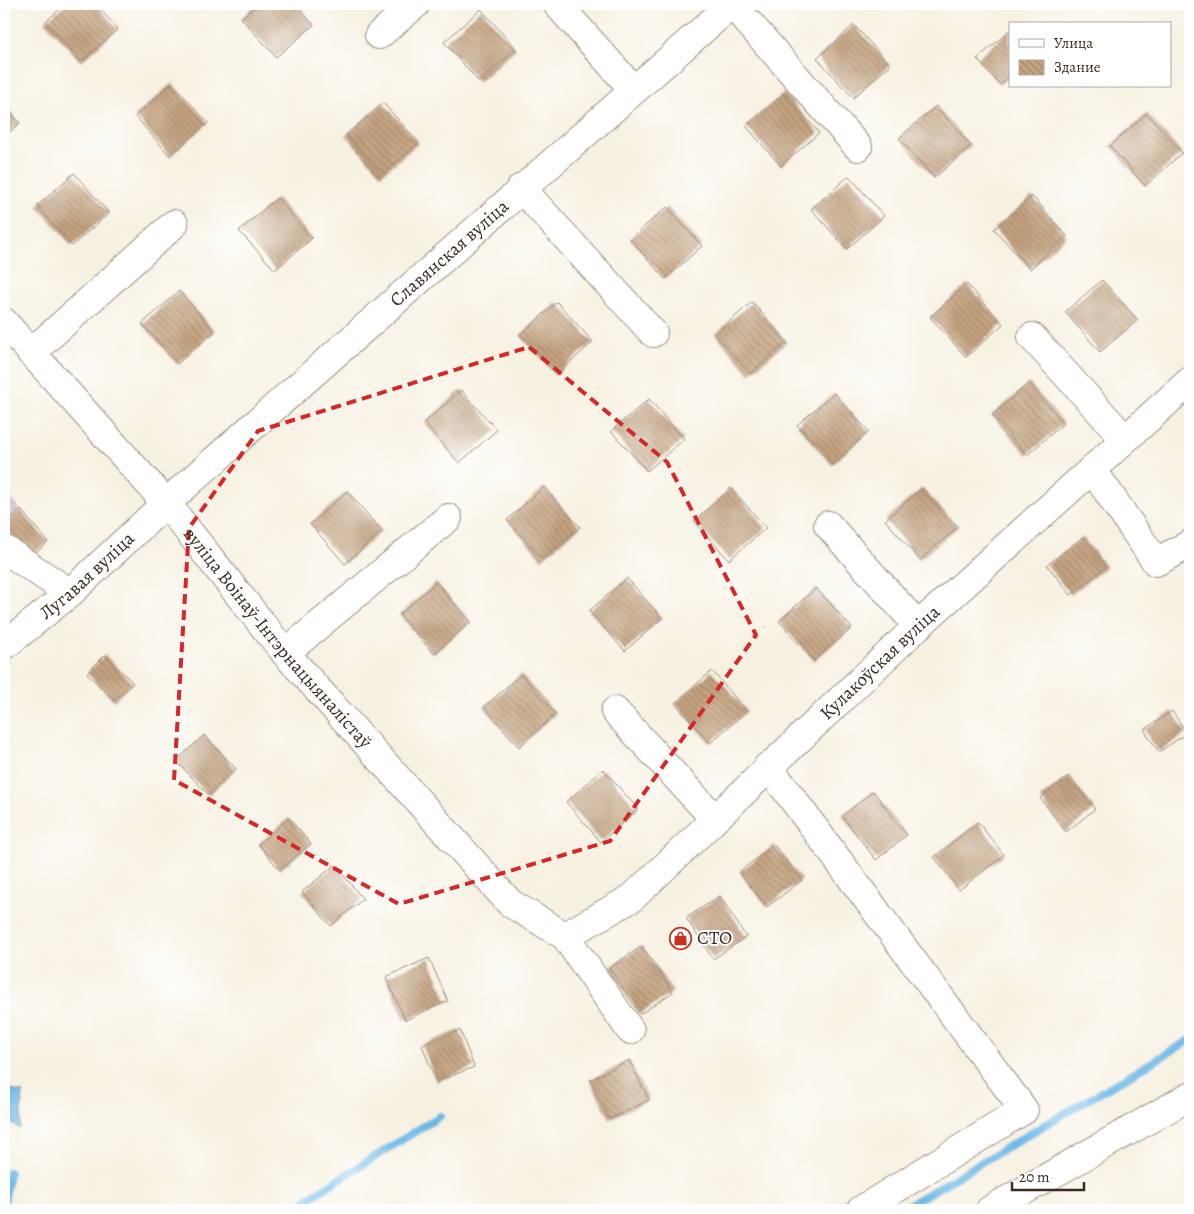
<svg xmlns="http://www.w3.org/2000/svg" width="1194" height="1214" viewBox="0 0 1194 1214" font-family="Alegreya,serif">
<style>
.industrial{fill:url(#industrial-grid)}
.water{fill:url(#water-ripples);stroke:#547182}
.lines{fill:none;stroke-linecap:round;stroke-linejoin:round}
.stream{stroke:#6cb8e6;stroke-width:8}
.building{fill:url(#building-back-hatch)}
.minor-casing{stroke:#998e80;stroke-width:30}
.minor{stroke:#fff;stroke-width:28}
.marked{fill:none;stroke:#d62828;stroke-width:4;stroke-dasharray:10 6;stroke-linejoin:round}
.labels{text-anchor:middle;dominant-baseline:central;stroke-width:4;stroke-linejoin:round;paint-order:stroke}
.street-label{font-size:19px;fill:#3b2a1e;stroke:#fff}
.poi-label{font-size:19px;fill:#3b2a1e;stroke:#fff;text-anchor:start}
</style>
<defs>
<pattern id="industrial-grid" width="8" height="8" patternUnits="userSpaceOnUse" patternTransform="scale(1.25)"><rect width="8" height="8" fill="#d2bfc0"/><path d="M0 4h8M4 0v8" fill="none" stroke="#b5a4a5"/></pattern>
<pattern id="water-ripples" width="26" height="14" patternUnits="userSpaceOnUse" patternTransform="scale(1.25)"><rect width="26" height="14" fill="#6cb8e6"/><path d="M2 4q2-2 4 0t4 0M15 11q2-2 4 0t4 0" fill="none" stroke="#5a96ba"/></pattern>
<pattern id="building-back-hatch" width="6" height="6" patternUnits="userSpaceOnUse" patternTransform="scale(1.25)"><rect width="6" height="6" fill="#c4a380"/><path d="M-1 5l2 2M0 0l6 6M5-1l2 2" fill="none" stroke="#a08568"/></pattern>
</defs>
<rect width="100%" height="100%" fill="#fff"/>
<filter id="ink" filterUnits="userSpaceOnUse"><feTurbulence type="fractalNoise" baseFrequency=".02" numOctaves="2"/><feDisplacementMap in="SourceGraphic" scale="10" xChannelSelector="R" yChannelSelector="G"/><feConvolveMatrix kernelMatrix="1 2 1 2 8 2 1 2 1" color-interpolation-filters="sRGB"/></filter>
<filter id="wash" filterUnits="userSpaceOnUse"><feTurbulence type="fractalNoise" baseFrequency=".0096" numOctaves="4" result="noise"/><feDisplacementMap in="SourceGraphic" scale="20" xChannelSelector="R" yChannelSelector="G"/><feGaussianBlur stdDeviation="1.12" result="paint"/><feColorMatrix in="noise" values="0 0 0 0 0 0 0 0 0 0 0 0 0 0 0 0 0 1.4 0 .05"/><feComposite in="paint" operator="in"/></filter>
<g filter="url(#wash)">
<rect width="100%" height="100%" fill="#f7f1e1"/>
<path class="industrial" d="M 4,490 L 21,510 L 4,525 Z"/>
<path class="water" d="M 4,1088 L 23,1093 L 20,1129 L 4,1119 Z"/>
<g class="lines">
<g class="stream">
<path d="M 4,1202 L 9,1172"/>
<path d="M 290,1210 L 440,1116"/>
<path d="M 900,1210 L 1190,1040"/>
</g>
</g>
<g id="blocks">
<g class="building">
<path d="M 66,4 L 95,4 L 118,29 L 81,62 L 45,22 Z"/>
<path d="M 257,4 L 295,4 L 314,25 L 276,57 L 241,18 Z"/>
<path d="M 481,9 L 516,49 L 479,82 L 444,42 Z"/>
<path d="M 854,25 L 890,65 L 853,98 L 817,58 Z"/>
<path d="M 1010,30 L 1010,76 L 1000,85 L 977,59 Z"/>
<path d="M 172,83 L 208,123 L 170,156 L 135,116 Z"/>
<path d="M 784,93 L 819,133 L 781,166 L 746,126 Z"/>
<path d="M 383,103 L 419,143 L 381,175 L 346,135 Z"/>
<path d="M 4,104 L 20,123 L 4,137 Z"/>
<path d="M 936,106 L 971,146 L 934,178 L 899,138 Z"/>
<path d="M 1147,113 L 1182,153 L 1145,186 L 1110,146 Z"/>
<path d="M 74,173 L 109,213 L 72,246 L 37,206 Z"/>
<path d="M 849,176 L 884,216 L 847,249 L 811,209 Z"/>
<path d="M 1032,196 L 1067,236 L 1030,269 L 994,229 Z"/>
<path d="M 277,198 L 312,238 L 275,270 L 239,231 Z"/>
<path d="M 667,207 L 702,246 L 665,279 L 630,239 Z"/>
<path d="M 1102,280 L 1138,320 L 1100,352 L 1065,312 Z"/>
<path d="M 967,284 L 1003,324 L 966,357 L 930,317 Z"/>
<path d="M 179,291 L 215,331 L 177,364 L 142,324 Z"/>
<path d="M 557,302 L 593,342 L 556,375 L 520,335 Z"/>
<path d="M 752,302 L 787,342 L 750,374 L 715,334 Z"/>
<path d="M 1029,383 L 1064,423 L 1027,455 L 992,415 Z"/>
<path d="M 461,390 L 497,430 L 459,463 L 424,423 Z"/>
<path d="M 834,393 L 869,432 L 832,465 L 797,425 Z"/>
<path d="M 649,399 L 684,439 L 647,471 L 611,431 Z"/>
<path d="M 544,487 L 580,527 L 542,559 L 507,520 Z"/>
<path d="M 731,488 L 766,528 L 729,560 L 694,521 Z"/>
<path d="M 922,488 L 958,527 L 920,560 L 885,520 Z"/>
<path d="M 347,491 L 382,531 L 345,564 L 310,524 Z"/>
<path d="M 21,510 L 48,542 L 30,558 L 4,528 L 4,525 Z"/>
<path d="M 1083,537 L 1106,567 L 1071,595 L 1047,565 Z"/>
<path d="M 627,578 L 662,618 L 625,651 L 589,611 Z"/>
<path d="M 436,582 L 471,622 L 434,654 L 399,615 Z"/>
<path d="M 816,588 L 852,628 L 814,661 L 779,621 Z"/>
<path d="M 105,655 L 133,683 L 114,701 L 87,673 Z"/>
<path d="M 712,671 L 747,711 L 710,743 L 675,703 Z"/>
<path d="M 521,674 L 556,714 L 519,747 L 484,707 Z"/>
<path d="M 1172,711 L 1187,733 L 1159,752 L 1144,730 Z"/>
<path d="M 204,735 L 236,769 L 209,795 L 176,761 Z"/>
<path d="M 603,769 L 638,809 L 601,842 L 566,802 Z"/>
<path d="M 1069,776 L 1095,809 L 1066,832 L 1040,798 Z"/>
<path d="M 873,791 L 907,835 L 876,860 L 842,816 Z"/>
<path d="M 289,818 L 311,844 L 280,870 L 258,844 Z"/>
<path d="M 978,822 L 1004,855 L 959,890 L 934,857 Z"/>
<path d="M 774,845 L 802,880 L 767,907 L 739,872 Z"/>
<path d="M 335,865 L 363,899 L 331,926 L 302,892 Z"/>
<path d="M 720,896 L 746,937 L 713,959 L 686,918 Z"/>
<path d="M 642,946 L 673,992 L 640,1014 L 609,968 Z"/>
<path d="M 429,958 L 448,1001 L 405,1020 L 386,977 Z"/>
<path d="M 460,1030 L 474,1067 L 436,1082 L 422,1045 Z"/>
<path d="M 629,1060 L 649,1100 L 610,1119 L 590,1080 Z"/>
</g>
</g>
</g>
<g filter="url(#ink)">
<use href="#blocks" fill-opacity="0" stroke="#998e80" stroke-width="1"/>
<g class="lines">
<defs>
<g id="minor">
<path d="M 557,4 L 633,89"/>
<path d="M 732,4 L 858,147"/>
<path d="M 379,35 L 416,4"/>
<path d="M 521,188 L 653,333"/>
<path id="s1" d="M 4,322 L 166,503 L 285,653 L 510,903 L 565,936 L 630,1030"/>
<path d="M 1032,337 L 1125,439"/>
<path d="M 31,353 L 174,224"/>
<path d="M 1092,469 L 1156,562 L 1190,544"/>
<path d="M 828,525 L 918,626"/>
<path d="M 4,549 L 70,593"/>
<path id="s2" d="M 4,646 L 70,593 L 166,503 L 732,4"/>
<path d="M 285,653 L 448,518"/>
<path d="M 615,711 L 714,818"/>
<path d="M 768,766 L 1024,1110 L 861,1210"/>
<path id="s3" d="M 565,936 L 632,898 L 918,626 L 1190,381"/>
<path d="M 990,1210 L 1190,1096"/>
</g>
</defs>
<use href="#minor" class="minor-casing"/>
<use href="#minor" class="minor"/>
</g>
</g>
<path class="marked" d="M 529,347 L 667,462 L 756,635 L 610,841 L 399,904 L 174,780 L 189,528 L 258,431 Z"/>
<defs>
<symbol id="shop-ring" viewBox="-11 -11 22 22"><circle r="9.5" fill="#fff" stroke="#c8321e" stroke-width="1.5"/><path d="M-5-2.5h2.3a2.7 3.5 0 0 1 5.4 0H5L5.5 6h-11ZM-1.5-2.5h3a1.5 2.3 0 0 0-3 0Z" fill="#c8321e"/></symbol>
</defs>
<g fill-rule="evenodd">
<use href="#shop-ring" x="668" y="926" width="25" height="25"/>
</g>
<g class="labels">
<g class="street-label">
<text stroke="none"><textPath href="#s2" startOffset="594">Славянская вуліца</textPath></text>
<text stroke="none"><textPath href="#s2" startOffset="109">Лугавая вуліца</textPath></text>
<text stroke="none"><textPath href="#s1" startOffset="418">вуліца Воінаў-Інтэрнацыяналістаў</textPath></text>
<text stroke="none"><textPath href="#s3" startOffset="419">Кулакоўская вуліца</textPath></text>
</g>
<g class="poi-label">
<text x="697" y="938">СТО</text>
</g>
</g>
<rect width="1194" height="1214" fill="none" stroke="#fff" stroke-width="20"/>
<rect x="1009" y="22" width="162" height="65" fill="#ffffff" stroke="#b1aaa5"/>
<rect x="1019" y="39" width="25" height="8" fill="#ffffff" stroke="#b1aaa5"/>
<text x="1054" y="48" font-size="15" fill="#3b2a1e">Улица</text>
<rect x="1019" y="60" width="25" height="15" fill="url(#building-back-hatch)" stroke="#b1aaa5"/>
<text x="1054" y="72" font-size="15" fill="#3b2a1e">Здание</text>
<path d="M1012 1182v8h72v-8" fill="none" stroke="#3b2a1e" stroke-width="2.5"/>
<text x="1019" y="1182" font-size="15" fill="#3b2a1e" stroke="#ffffff" stroke-width="4" paint-order="stroke">20 m</text>
</svg>
